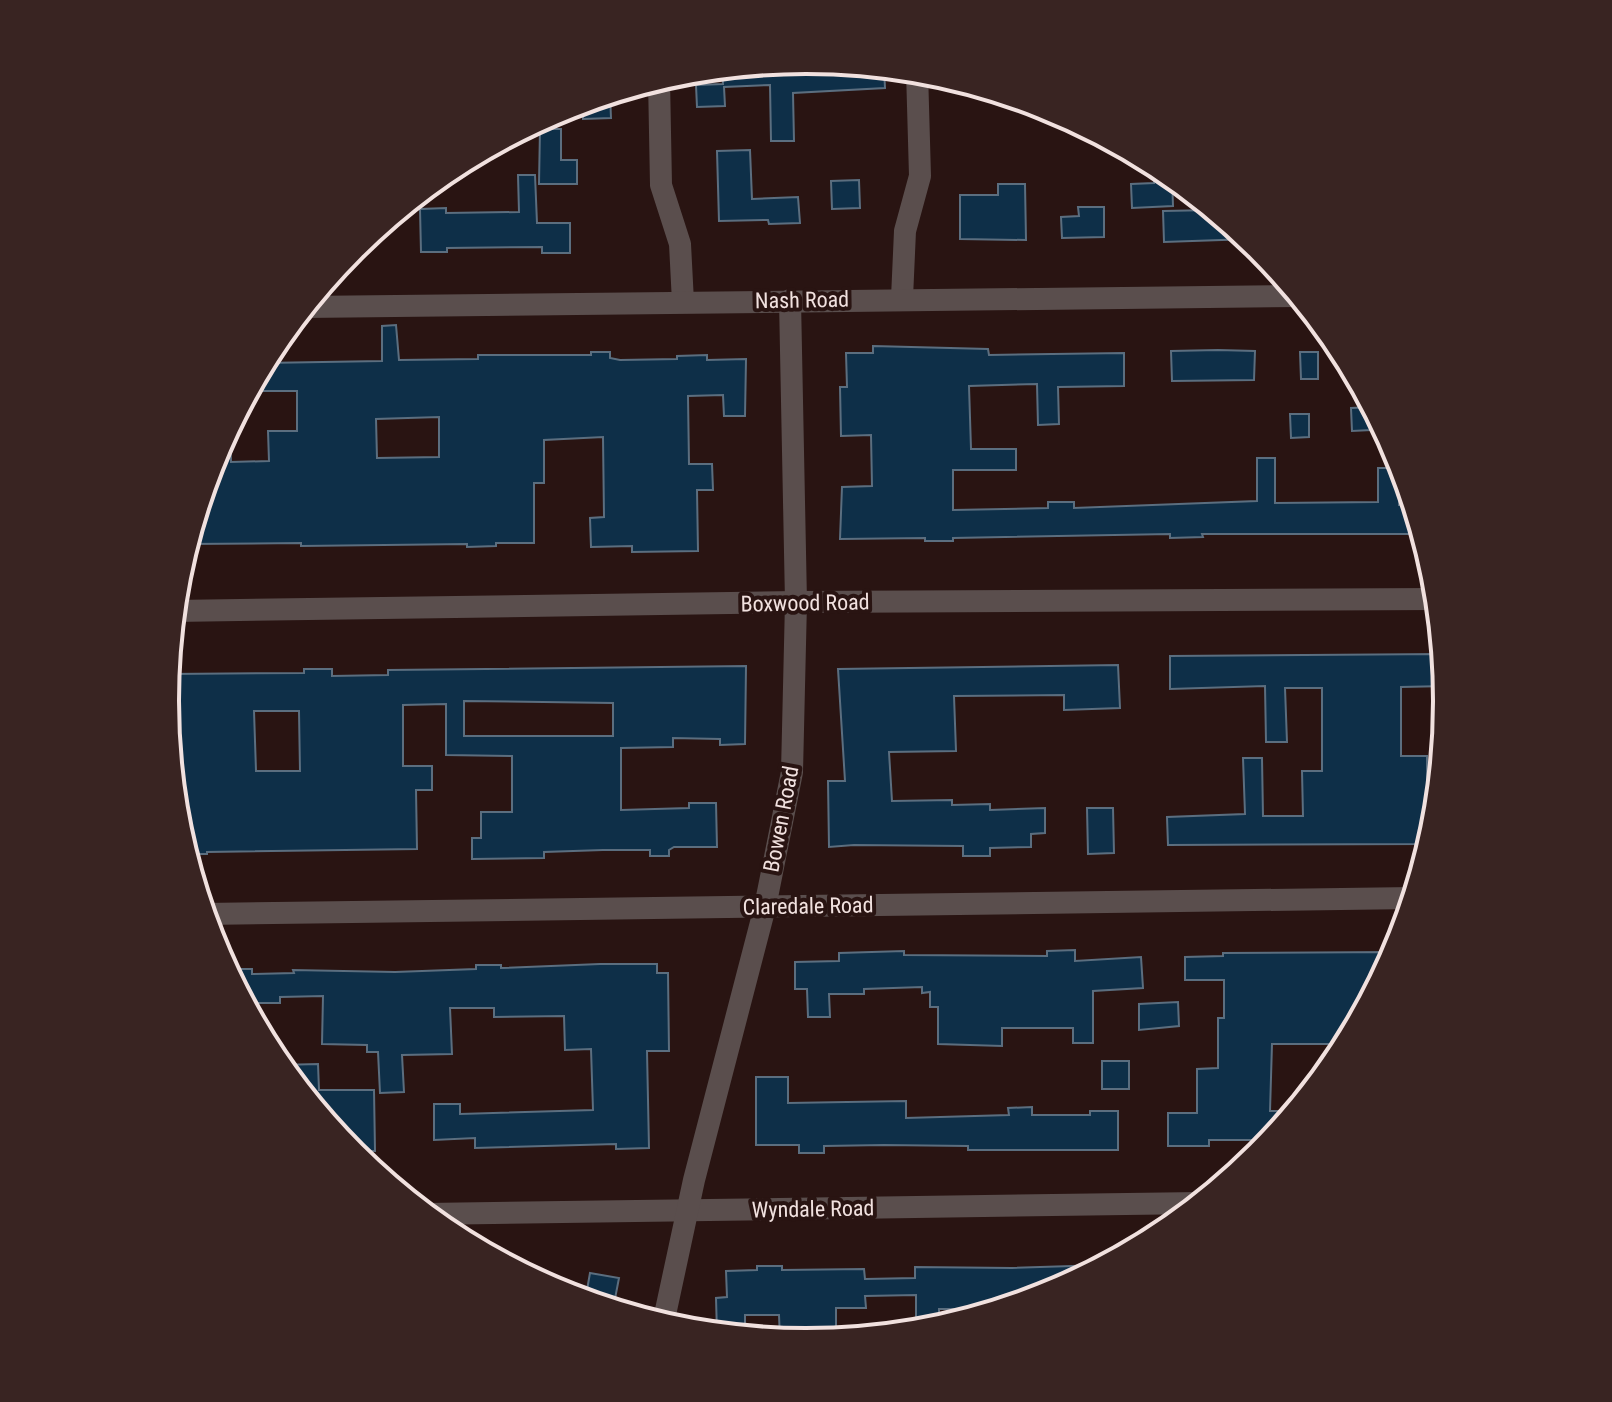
<svg xmlns="http://www.w3.org/2000/svg" width="1612" height="1402" viewBox="0 0 1612 1402" font-family="'Roboto Condensed',sans-serif">
<style>
.building{fill:#0e2f48;stroke:#5b6e7f;stroke-width:2;fill-rule:evenodd}
.lines{fill:none;stroke-linecap:round;stroke-linejoin:round}
.minor{stroke:#5a4e4d;stroke-width:22}
.labels{text-anchor:middle;dominant-baseline:central;stroke-width:8;stroke-linejoin:round;paint-order:stroke}
.street-label{font-size:22px;fill:#f1e1df;stroke:#291412}
.rim{fill:none;stroke:#f1e1df;stroke-width:4}
</style>
<rect width="100%" height="100%" fill="#291412"/>
<g class="building">
<path d="M 806,60 L 884,68 L 885,88 L 793,93 L 794,141 L 771,141 L 770,85 L 724,87 L 725,106 L 697,107 L 696,85 L 723,84 L 722,68 Z"/>
<path d="M 610,94 L 611,118 L 583,119 L 583,102 Z"/>
<path d="M 540,129 L 561,129 L 561,160 L 577,160 L 577,184 L 539,184 Z"/>
<path d="M 750,150 L 752,199 L 798,197 L 800,223 L 769,224 L 768,220 L 719,221 L 717,151 Z"/>
<path d="M 1154,164 L 1172,176 L 1173,206 L 1132,208 L 1131,184 L 1154,183 Z"/>
<path d="M 518,175 L 535,175 L 537,223 L 570,223 L 570,253 L 542,253 L 542,247 L 447,248 L 447,252 L 421,252 L 420,209 L 446,208 L 446,213 L 519,212 Z"/>
<path d="M 859,180 L 860,208 L 832,209 L 831,181 Z"/>
<path d="M 998,184 L 1025,184 L 1026,240 L 960,239 L 960,195 L 998,195 Z"/>
<path d="M 1078,207 L 1104,207 L 1104,237 L 1062,238 L 1061,217 L 1079,216 Z"/>
<path d="M 1213,210 L 1249,239 L 1164,242 L 1163,211 Z"/>
<path d="M 396,325 L 399,360 L 478,359 L 478,355 L 591,355 L 591,352 L 610,352 L 610,358 L 620,360 L 677,359 L 677,356 L 707,355 L 707,360 L 746,359 L 745,416 L 724,416 L 723,395 L 688,396 L 689,464 L 712,464 L 713,490 L 697,490 L 698,551 L 632,552 L 632,546 L 591,547 L 590,518 L 604,517 L 603,437 L 544,440 L 544,483 L 534,483 L 534,543 L 496,543 L 496,546 L 467,547 L 467,544 L 301,546 L 301,543 L 187,544 L 214,455 L 230,425 L 231,462 L 269,461 L 268,431 L 297,431 L 297,391 L 257,391 L 257,376 L 263,363 L 382,361 L 382,326 ZM 439,417 L 439,457 L 377,458 L 376,419 Z"/>
<path d="M 873,346 L 988,349 L 989,355 L 1124,353 L 1124,386 L 1058,387 L 1059,424 L 1038,425 L 1037,384 L 969,386 L 971,449 L 1016,449 L 1016,470 L 953,470 L 953,510 L 1048,508 L 1048,502 L 1074,502 L 1074,508 L 1257,501 L 1257,458 L 1275,458 L 1275,503 L 1378,502 L 1378,468 L 1399,468 L 1399,505 L 1413,505 L 1422,534 L 1202,534 L 1203,537 L 1170,538 L 1170,534 L 953,538 L 953,541 L 925,541 L 925,538 L 840,539 L 842,487 L 872,486 L 871,435 L 841,436 L 840,387 L 847,387 L 846,353 L 873,353 Z"/>
<path d="M 1218,350 L 1255,351 L 1254,380 L 1172,381 L 1171,351 Z"/>
<path d="M 1300,352 L 1318,352 L 1318,379 L 1301,379 Z"/>
<path d="M 1371,407 L 1371,430 L 1352,431 L 1351,408 Z"/>
<path d="M 1290,414 L 1309,414 L 1309,437 L 1291,438 Z"/>
<path d="M 1442,654 L 1446,686 L 1401,687 L 1401,756 L 1427,756 L 1427,814 L 1436,814 L 1429,844 L 1168,845 L 1167,817 L 1245,814 L 1243,758 L 1262,758 L 1263,816 L 1303,816 L 1302,771 L 1322,771 L 1322,688 L 1285,688 L 1287,742 L 1266,742 L 1265,686 L 1170,689 L 1170,656 Z"/>
<path d="M 1118,665 L 1120,708 L 1064,710 L 1064,695 L 954,696 L 956,751 L 889,752 L 892,801 L 952,800 L 952,805 L 990,804 L 990,810 L 1045,808 L 1045,833 L 1031,834 L 1031,847 L 990,848 L 990,856 L 963,856 L 963,846 L 854,845 L 829,847 L 828,781 L 845,781 L 838,669 Z"/>
<path d="M 746,666 L 745,744 L 720,745 L 720,739 L 673,738 L 673,747 L 621,748 L 621,810 L 689,808 L 689,803 L 716,803 L 717,847 L 674,847 L 669,850 L 669,856 L 650,856 L 650,850 L 603,850 L 544,852 L 544,858 L 472,859 L 472,838 L 481,838 L 481,812 L 512,812 L 512,756 L 446,755 L 446,704 L 403,705 L 403,766 L 432,766 L 432,790 L 416,790 L 417,849 L 207,852 L 207,854 L 186,854 L 177,826 L 172,769 L 177,769 L 177,702 L 165,702 L 168,674 L 304,673 L 304,669 L 332,669 L 332,676 L 388,675 L 388,670 ZM 464,701 L 613,703 L 613,736 L 464,736 ZM 254,711 L 299,711 L 300,771 L 256,771 Z"/>
<path d="M 1087,808 L 1113,808 L 1114,853 L 1088,854 Z"/>
<path d="M 1075,950 L 1075,961 L 1141,957 L 1143,988 L 1093,991 L 1093,1043 L 1073,1043 L 1073,1028 L 1002,1028 L 1002,1046 L 938,1044 L 938,1007 L 930,1007 L 930,992 L 922,993 L 922,987 L 864,989 L 864,994 L 829,994 L 830,1017 L 808,1017 L 807,989 L 795,989 L 795,962 L 839,961 L 839,953 L 904,951 L 904,955 L 1047,956 L 1047,951 Z"/>
<path d="M 1395,952 L 1346,1044 L 1272,1044 L 1270,1111 L 1295,1111 L 1270,1140 L 1209,1140 L 1209,1146 L 1168,1146 L 1168,1113 L 1197,1113 L 1197,1069 L 1218,1068 L 1218,1018 L 1224,1018 L 1224,980 L 1185,980 L 1185,957 L 1223,956 L 1223,953 Z"/>
<path d="M 600,964 L 657,964 L 657,973 L 668,973 L 669,1051 L 647,1051 L 649,1148 L 616,1149 L 616,1144 L 475,1148 L 475,1138 L 434,1140 L 434,1104 L 460,1104 L 460,1114 L 593,1110 L 591,1049 L 565,1050 L 564,1016 L 494,1017 L 494,1008 L 450,1008 L 452,1054 L 402,1055 L 404,1092 L 380,1093 L 378,1052 L 367,1052 L 367,1045 L 322,1044 L 323,996 L 280,997 L 280,1003 L 244,1003 L 226,969 L 252,969 L 252,974 L 294,973 L 293,970 L 395,972 L 476,969 L 476,965 L 501,965 L 501,968 Z"/>
<path d="M 1178,1002 L 1179,1026 L 1139,1030 L 1139,1004 Z"/>
<rect x="1102" y="1061" width="27" height="28"/>
<path d="M 318,1064 L 319,1090 L 374,1090 L 375,1151 L 350,1151 L 279,1065 Z"/>
<path d="M 756,1077 L 788,1077 L 788,1103 L 906,1101 L 906,1118 L 1009,1115 L 1008,1108 L 1032,1107 L 1032,1115 L 1090,1115 L 1090,1111 L 1118,1111 L 1118,1150 L 968,1150 L 968,1146 L 884,1145 L 824,1146 L 824,1153 L 799,1153 L 799,1145 L 756,1145 Z"/>
<path d="M 1104,1265 L 1051,1293 L 1000,1309 L 939,1309 L 939,1317 L 916,1318 L 916,1295 L 865,1296 L 866,1308 L 836,1308 L 836,1339 L 806,1342 L 780,1339 L 779,1315 L 745,1315 L 745,1336 L 717,1333 L 716,1298 L 727,1297 L 726,1271 L 757,1270 L 757,1266 L 782,1266 L 782,1270 L 864,1269 L 865,1279 L 915,1278 L 915,1267 L 1012,1268 Z"/>
<path d="M 590,1273 L 619,1278 L 613,1309 L 585,1301 Z"/>
</g>
<g class="lines">
<g class="minor">
<path d="M 659,79 L 661,185 L 680,244 L 683,302"/>
<path d="M 902,298 L 905,231 L 920,176 L 917,71"/>
<path d="M 304,307 L 1299,296"/>
<path d="M 174,611 L 796,602 L 1437,599"/>
<path d="M 204,914 L 1413,898"/>
<path d="M 426,1214 L 1200,1203"/>
<path d="M 663,1324 L 694,1180 L 765,907 L 792,772 L 796,602 L 790,300"/>
</g>
</g>
<g class="labels">
<g class="street-label">
<text transform="translate(802 300) rotate(-1)">Nash Road</text>
<text transform="translate(805 603) rotate(-1)">Boxwood Road</text>
<text transform="translate(781 819) rotate(-79)">Bowen Road</text>
<text transform="translate(808 906) rotate(-1)">Claredale Road</text>
<text transform="translate(813 1209) rotate(-1)">Wyndale Road</text>
</g>
</g>
<path d="M0 0H1612V1402H0ZM179 701a627 627 0 1 1 1254 0a627 627 0 1 1-1254 0Z" fill="#392422" fill-rule="evenodd"/>
<path class="rim" d="M179 701a627 627 0 1 1 1254 0a627 627 0 1 1-1254 0Z"/>
</svg>
